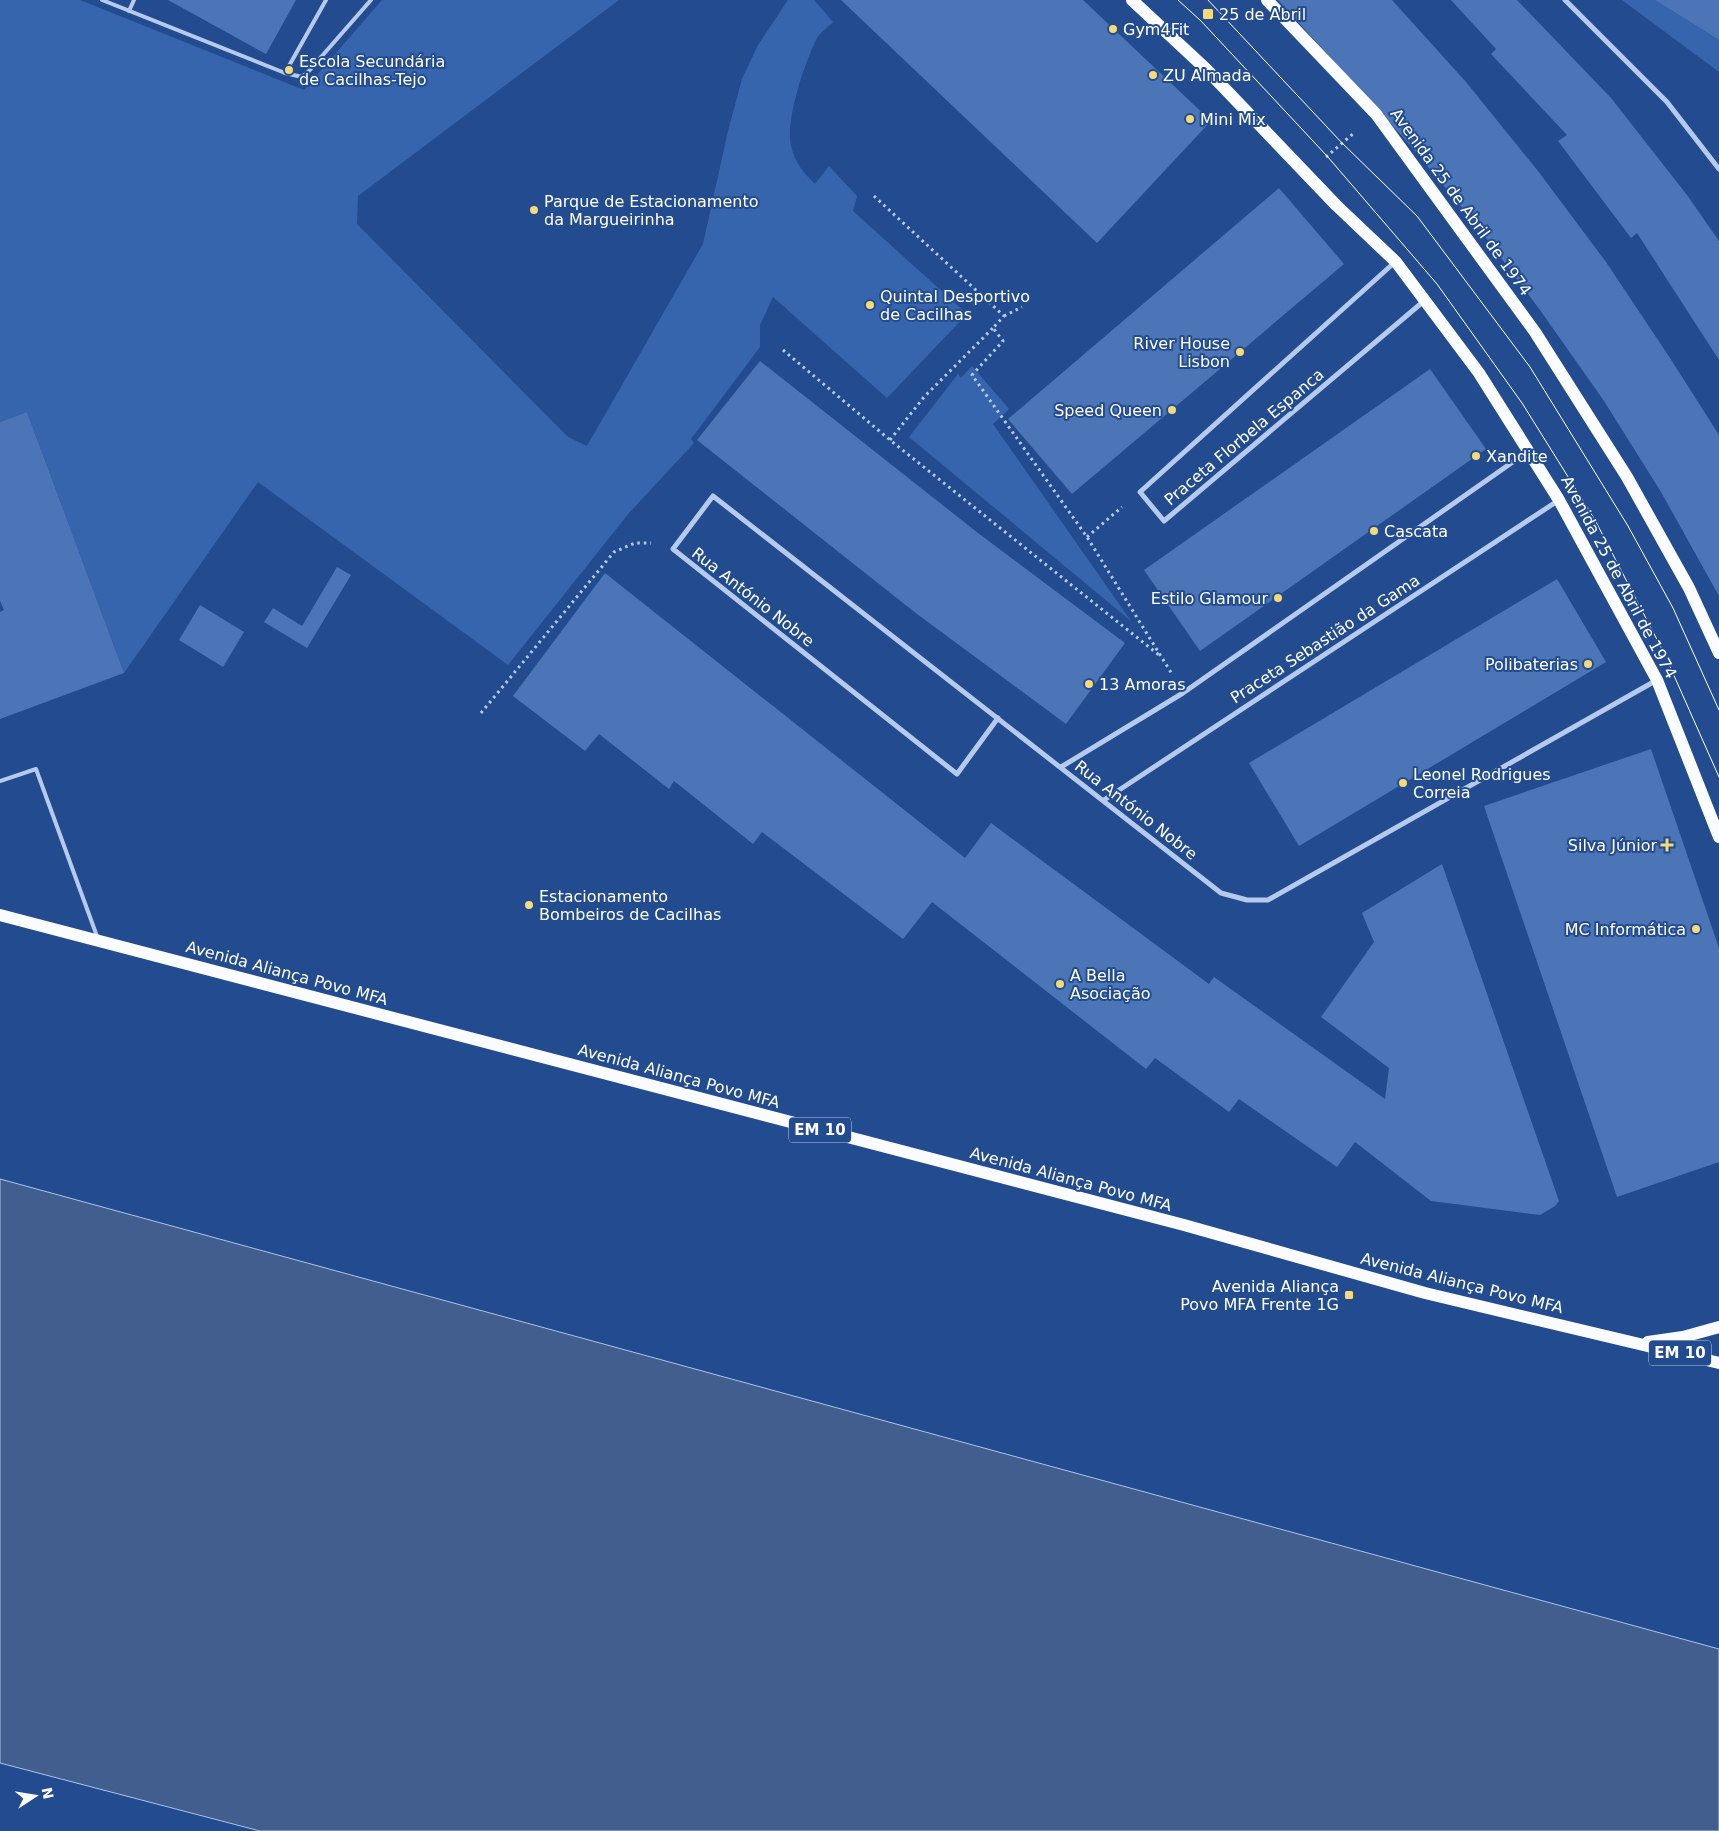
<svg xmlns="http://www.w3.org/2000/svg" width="1719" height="1831" viewBox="0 0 1719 1831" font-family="'DejaVu Sans',sans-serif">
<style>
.green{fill:#3765ad}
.water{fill:#415e8f;stroke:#a9c4ed}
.building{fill:#4b75b7}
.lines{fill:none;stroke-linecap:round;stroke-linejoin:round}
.path{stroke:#b5caec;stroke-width:3;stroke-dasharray:2.5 4;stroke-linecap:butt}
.service{stroke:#b5caec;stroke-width:4}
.minor{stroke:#b5caec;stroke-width:5}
.primary{stroke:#fafcff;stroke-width:12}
.tram{stroke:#fff;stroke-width:1}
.poi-dot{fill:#f7da78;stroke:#234c90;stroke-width:2}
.labels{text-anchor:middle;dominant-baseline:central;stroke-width:4;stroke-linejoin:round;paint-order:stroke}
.shield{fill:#234c90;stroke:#bdc9de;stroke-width:1}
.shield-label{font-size:15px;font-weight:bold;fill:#fff}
.poi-label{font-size:16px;fill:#fff;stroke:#234c90;text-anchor:start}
.street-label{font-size:16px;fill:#fff;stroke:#234c90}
</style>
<rect width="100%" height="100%" fill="#234c90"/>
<g class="green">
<path d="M 0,0 L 80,0 L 304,90 L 382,0 L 619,0 L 358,196 L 357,224 L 568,437 L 587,446 L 703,244 L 728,131 L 742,79 L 758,45 L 788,0 L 814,0 L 833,22 C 828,27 821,32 817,38 C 805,61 785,121 791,146 C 795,163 803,172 815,184 L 829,166 L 857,196 L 853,211 L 967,314 L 887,398 L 773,297 L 760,325 L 760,347 L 691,439 L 694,443 L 629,513 L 508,665 L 258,482 L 124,673 L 27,412 L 0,422 Z"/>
<path d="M 1622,0 L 1655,0 L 1719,40 L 1719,72 Z"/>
<path d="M 972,366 L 1009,409 L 993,424 L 1131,621 L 909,437 L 958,374 L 961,378 Z"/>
</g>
<path class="water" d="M 0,1179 L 1719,1649 L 1719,1831 L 260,1831 L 0,1763 Z"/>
<g class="building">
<path d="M 168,0 L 296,0 L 266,54 Z"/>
<path d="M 841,0 L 1083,0 L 1211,121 L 1097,243 Z"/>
<path d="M 1278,0 L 1392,0 L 1466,82 L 1538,171 L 1606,262 L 1670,358 L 1719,435 L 1719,596 L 1661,492 L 1604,401 L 1540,310 L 1474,222 L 1403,137 Z"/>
<path d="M 1451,0 L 1517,0 L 1611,98 L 1687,195 L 1719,241 L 1719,360 L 1637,233 L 1631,238 L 1558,141 L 1567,135 L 1491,54 L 1496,49 Z"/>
<path d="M 1655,0 L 1719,0 L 1719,40 Z"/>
<path d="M 1279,188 L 1344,264 L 1072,494 L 1008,419 Z"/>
<path d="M 760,361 L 978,533 L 1125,643 L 1066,724 L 917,614 L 697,440 Z"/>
<path d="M 1430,369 L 1486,449 L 1200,651 L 1144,570 Z"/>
<path d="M 27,412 L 124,673 L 0,719 L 0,612 L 4,610 L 0,601 L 0,422 Z"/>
<path d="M 337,567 L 351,575 L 307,648 L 264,622 L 273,608 L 302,626 Z"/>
<path d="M 605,573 L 965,858 L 991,823 L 1209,984 L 1214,977 L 1385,1099 L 1389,1068 L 1321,1017 L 1374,942 L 1362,913 L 1442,864 L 1559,1201 L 1555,1206 L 1540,1215 L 1431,1201 L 1355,1142 L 1337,1167 L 1239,1099 L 1229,1112 L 1155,1058 L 1146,1069 L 932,902 L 903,939 L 762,832 L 753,844 L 674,781 L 669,789 L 599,734 L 585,751 L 513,696 Z"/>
<path d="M 1557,579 L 1606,662 L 1299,846 L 1249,763 Z"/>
<path d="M 200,605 L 244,632 L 223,667 L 179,640 Z"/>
<path d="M 1651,749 L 1719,948 L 1719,1162 L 1617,1197 L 1484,806 Z"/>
</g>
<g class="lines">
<g class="path">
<path d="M 1326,157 L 1355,132"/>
<path d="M 874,196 L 1004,316 L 993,328 L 1003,341 L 972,375 L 1087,537 L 1172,674"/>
<path d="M 1004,316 L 1022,307"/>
<path d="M 783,350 L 890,440 L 1159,655"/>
<path d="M 890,440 L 924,397 L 993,328"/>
<path d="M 1087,537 L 1122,507"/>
<path d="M 481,713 L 614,552 L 635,543 L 651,543"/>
</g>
<g class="service">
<path d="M 102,0 L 285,73 L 302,77 L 308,72 L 371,0"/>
<path d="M 129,11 L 134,0"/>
<path d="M 285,73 L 326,0"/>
<path d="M 0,781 L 36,769 L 98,939"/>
</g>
<g class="minor">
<path d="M 1565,0 L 1667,102 L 1719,169"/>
<path d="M 1395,262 L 1140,492 L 1164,521 L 1424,301"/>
<path d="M 998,718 L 957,774 L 673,549 L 713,496 L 1221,893 L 1247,900 L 1268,900 L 1657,680"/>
<path d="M 1061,767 L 1183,693 L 1527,452"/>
<path d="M 1104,800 L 1559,500"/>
</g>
<g class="primary">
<path d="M 1132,0 L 1206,69 L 1336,205 L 1396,262 L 1479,373 L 1559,500 L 1657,680 L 1719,837"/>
<path d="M 1267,0 L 1376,114 L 1535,332 L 1627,477 L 1689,588 L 1719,653"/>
<path d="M 0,915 L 1184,1225 L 1425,1293 L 1719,1363"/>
<path d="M 1648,1342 L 1683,1337 L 1719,1327"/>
</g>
<g class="tram">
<path d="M 1178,0 L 1201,21 L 1327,156 L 1437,284 L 1522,403 L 1595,520 L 1664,653 L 1719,777"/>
<path d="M 1208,0 L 1342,143 L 1417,216 L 1530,367 L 1628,526 L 1673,608 L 1719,710"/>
</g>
</g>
<g class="poi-dot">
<rect x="1202" y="8" width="12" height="12" rx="2.5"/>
<circle cx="1113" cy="29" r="5"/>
<circle cx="289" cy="70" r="5"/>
<circle cx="1153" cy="75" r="5"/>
<circle cx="1190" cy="119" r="5"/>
<circle cx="534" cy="210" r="5"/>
<circle cx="870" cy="305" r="5"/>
<circle cx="1240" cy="352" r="5"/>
<circle cx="1172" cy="410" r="5"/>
<circle cx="1476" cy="456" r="5"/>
<circle cx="1374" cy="531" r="5"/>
<circle cx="1278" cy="598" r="5"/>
<circle cx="1588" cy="664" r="5"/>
<circle cx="1089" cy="684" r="5"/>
<circle cx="1403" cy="783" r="5"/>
<path d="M1664.5 837.5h5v5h5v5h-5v5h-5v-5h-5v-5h5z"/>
<circle cx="529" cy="905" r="5"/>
<circle cx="1696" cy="929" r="5"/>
<circle cx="1060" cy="984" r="5"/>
<rect x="1344" y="1290" width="10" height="10" rx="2.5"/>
</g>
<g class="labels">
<g class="shield">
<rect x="789" y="1117.5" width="62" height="25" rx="4"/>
<rect x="1649" y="1340.5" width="62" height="25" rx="4"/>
</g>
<g class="shield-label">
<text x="820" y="1130">EM 10</text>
<text x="1680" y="1353">EM 10</text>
</g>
<g class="poi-label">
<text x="1219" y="14">25 de Abril</text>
<text x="1123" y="29">Gym4Fit</text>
<text x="299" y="61">Escola Secundária<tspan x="299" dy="18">de Cacilhas-Tejo</tspan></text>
<text x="1163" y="75">ZU Almada</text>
<text x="1200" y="119">Mini Mix</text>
<text x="544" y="201">Parque de Estacionamento<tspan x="544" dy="18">da Margueirinha</tspan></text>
<text x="880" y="296">Quintal Desportivo<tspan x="880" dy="18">de Cacilhas</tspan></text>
<text x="1230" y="343" text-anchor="end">River House<tspan x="1230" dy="18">Lisbon</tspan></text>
<text x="1162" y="410" text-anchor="end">Speed Queen</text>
<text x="1486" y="456">Xandite</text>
<text x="1384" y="531">Cascata</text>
<text x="1268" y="598" text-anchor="end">Estilo Glamour</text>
<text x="1578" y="664" text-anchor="end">Polibaterias</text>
<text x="1099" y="684">13 Amoras</text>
<text x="1413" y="774">Leonel Rodrigues<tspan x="1413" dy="18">Correia</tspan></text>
<text x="1657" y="845" text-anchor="end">Silva Júnior</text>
<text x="539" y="896">Estacionamento<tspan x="539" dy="18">Bombeiros de Cacilhas</tspan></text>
<text x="1686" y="929" text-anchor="end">MC Informática</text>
<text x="1070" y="975">A Bella<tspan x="1070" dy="18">Asociação</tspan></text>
<text x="1339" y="1286" text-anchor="end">Avenida Aliança<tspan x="1339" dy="18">Povo MFA Frente 1G</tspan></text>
</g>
<g class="street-label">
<text transform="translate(1461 202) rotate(54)">Avenida 25 de Abril de 1974</text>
<text transform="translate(1244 437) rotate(-40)">Praceta Florbela Espanca</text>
<text transform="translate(1619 577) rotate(62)">Avenida 25 de Abril de 1974</text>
<text transform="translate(753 597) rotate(38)">Rua António Nobre</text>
<text transform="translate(1325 639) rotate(-33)">Praceta Sebastião da Gama</text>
<text transform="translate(1136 810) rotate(38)">Rua António Nobre</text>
<text transform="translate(287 973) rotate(15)">Avenida Aliança Povo MFA</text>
<text transform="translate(679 1076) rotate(15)">Avenida Aliança Povo MFA</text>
<text transform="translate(1071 1179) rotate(15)">Avenida Aliança Povo MFA</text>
<text transform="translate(1462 1283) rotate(14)">Avenida Aliança Povo MFA</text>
</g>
</g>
<g transform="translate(35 1796) rotate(78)" stroke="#234c90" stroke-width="4" paint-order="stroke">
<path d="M0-4L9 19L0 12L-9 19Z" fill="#ffffff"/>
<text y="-8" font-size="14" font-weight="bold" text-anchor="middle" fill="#ffffff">N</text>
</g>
</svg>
